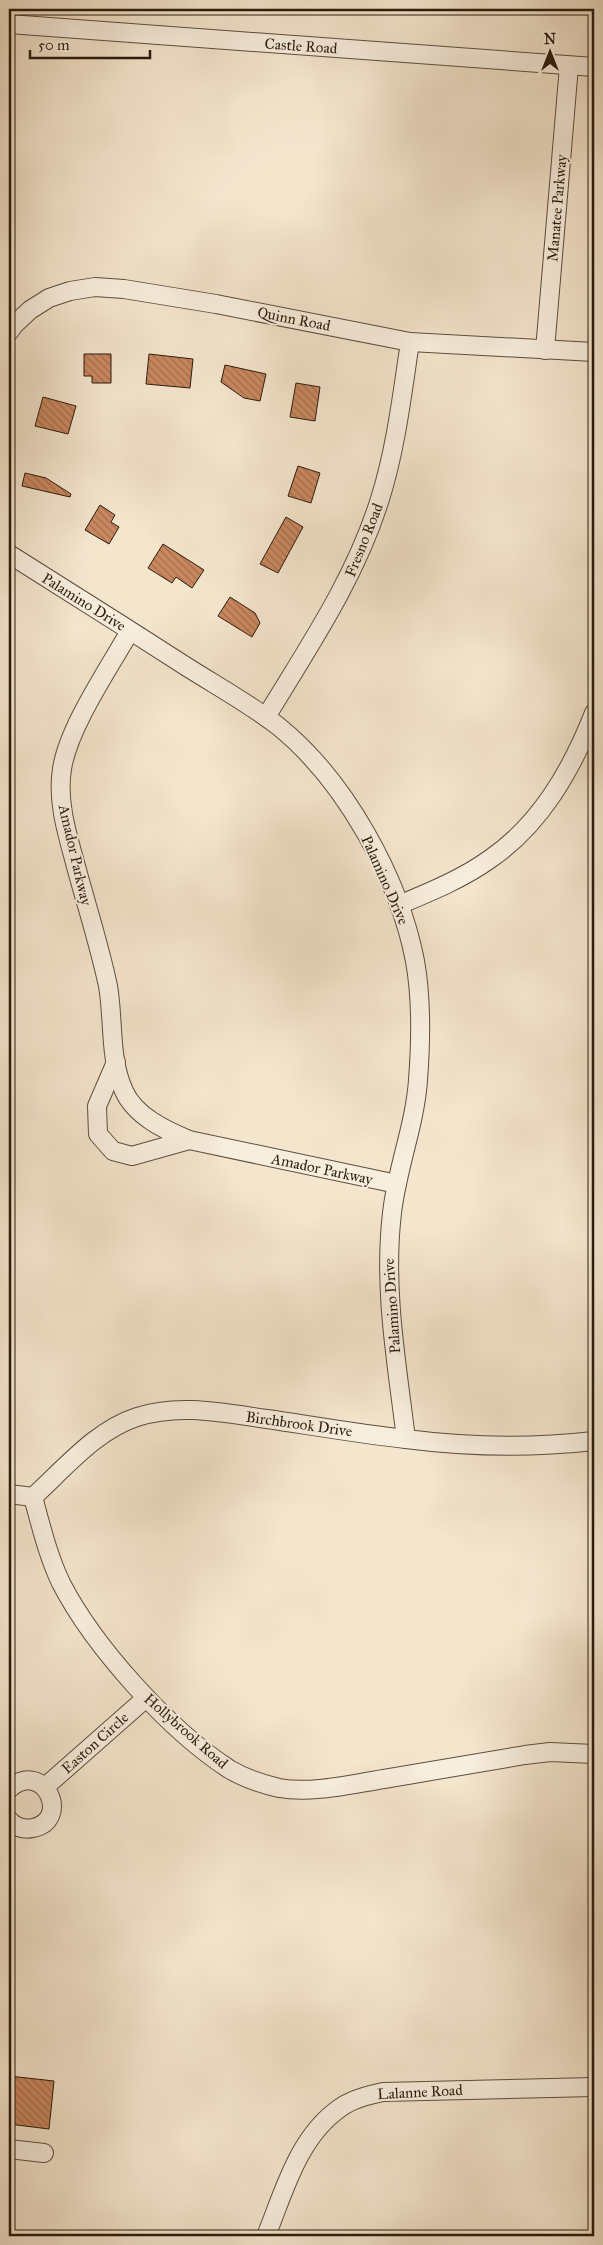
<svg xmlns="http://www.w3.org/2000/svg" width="603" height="2245" viewBox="0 0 603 2245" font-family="'IM FELL Great Primer',serif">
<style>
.building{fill:url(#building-back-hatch);stroke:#291b0d}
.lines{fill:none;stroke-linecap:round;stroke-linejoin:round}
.minor-casing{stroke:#5c4e3d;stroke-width:20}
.minor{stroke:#f8eede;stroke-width:18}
.labels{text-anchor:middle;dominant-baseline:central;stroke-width:4;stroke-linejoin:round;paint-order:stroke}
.street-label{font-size:15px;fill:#291b0d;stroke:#f8eede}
</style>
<defs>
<pattern id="building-back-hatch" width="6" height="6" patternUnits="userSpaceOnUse" patternTransform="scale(1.25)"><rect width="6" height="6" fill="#ca8860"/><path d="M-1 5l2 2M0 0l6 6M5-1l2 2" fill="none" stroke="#a46e4e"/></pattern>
</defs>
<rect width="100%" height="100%" fill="#f4e5cd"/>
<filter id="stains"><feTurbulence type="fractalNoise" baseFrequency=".004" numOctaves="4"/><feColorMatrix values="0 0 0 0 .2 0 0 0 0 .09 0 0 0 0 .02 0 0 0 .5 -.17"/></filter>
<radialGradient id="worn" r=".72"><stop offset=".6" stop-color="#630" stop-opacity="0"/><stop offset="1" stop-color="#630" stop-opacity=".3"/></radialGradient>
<g class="building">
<path d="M 84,354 L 111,354 L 111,383 L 92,383 L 92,376 L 84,376 Z"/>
<path d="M 149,354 L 193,359 L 190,388 L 146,384 Z"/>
<path d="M 225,365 L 266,374 L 260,401 L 244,398 L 221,382 Z"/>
<path d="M 296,383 L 320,387 L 315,421 L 290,417 Z"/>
<path d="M 43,397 L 76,406 L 68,434 L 35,426 Z"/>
<path d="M 298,466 L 320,473 L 311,503 L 288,496 Z"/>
<path d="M 25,473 L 46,478 L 71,494 L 70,497 L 22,486 Z"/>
<path d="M 100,505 L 115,515 L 111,522 L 119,527 L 109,544 L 85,530 Z"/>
<path d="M 286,517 L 303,527 L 278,573 L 260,564 Z"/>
<path d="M 163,544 L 204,570 L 192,588 L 176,577 L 172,583 L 148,568 Z"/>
<path d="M 230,597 L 255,613 L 260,623 L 252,637 L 218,616 Z"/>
<path d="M 9,2076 L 54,2081 L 49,2129 L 9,2124 Z"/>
</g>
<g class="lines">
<defs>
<g id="minor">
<path d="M 9,24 L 594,67"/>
<path d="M 9,332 L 14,325 L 30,310 L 49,298 L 70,291 L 95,287 L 124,289 L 216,304 L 410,342 L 594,352"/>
<path d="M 545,350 L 569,66"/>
<path d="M 9,554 C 68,591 128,629 187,667 C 217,686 250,704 278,726 C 345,780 399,878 415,961 C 422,1000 421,1041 418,1080 C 415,1125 397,1168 392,1213 C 383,1289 397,1364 406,1439"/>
<path d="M 130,631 C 109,668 68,728 62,769 C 57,799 66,830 74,859 C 85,901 99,943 108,986 C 114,1020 109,1059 124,1091 C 135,1116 165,1130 189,1140 L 397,1184"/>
<path d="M 266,717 C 309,646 355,579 380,499 C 396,448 402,395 410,342"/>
<path d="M 399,905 C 430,892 462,879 490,859 C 541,824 572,769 594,713"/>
<path d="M 116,1062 L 97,1106 L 98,1134 L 113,1151 L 132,1156 L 189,1140"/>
<path d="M 9,1494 L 33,1497"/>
<path d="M 33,1497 C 41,1526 48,1556 61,1583 C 94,1647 169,1730 229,1769 C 244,1778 262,1784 279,1788 C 312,1794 351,1784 384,1779 C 431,1771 478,1763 525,1755 L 550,1752 L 594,1754"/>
<path d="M 33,1497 C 64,1469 96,1430 137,1417 C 179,1403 224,1413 267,1419 C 314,1426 360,1434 406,1439 C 468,1447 532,1448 594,1441"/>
<path d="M 45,1787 L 146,1698"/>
<path d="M 9,1789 C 44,1758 72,1820 33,1828 C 23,1830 15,1827 9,1820"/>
<path d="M 9,2149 L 44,2153"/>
<path d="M 266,2236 C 284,2192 298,2137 340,2108 C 352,2099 368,2095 383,2092 L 594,2087"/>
</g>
</defs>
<use href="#minor" class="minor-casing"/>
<use href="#minor" class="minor"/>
</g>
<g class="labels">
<g class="street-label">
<text transform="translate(301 46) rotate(4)">Castle Road</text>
<text transform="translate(557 208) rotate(-85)">Manatee Parkway</text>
<text transform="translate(294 319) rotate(11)">Quinn Road</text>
<text transform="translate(364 540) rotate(-68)">Fresno Road</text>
<text transform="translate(84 602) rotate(32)">Palamino Drive</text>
<text transform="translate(75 855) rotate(77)">Amador Parkway</text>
<text transform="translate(385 880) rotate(66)">Palamino Drive</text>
<text transform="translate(322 1169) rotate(12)">Amador Parkway</text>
<text transform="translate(392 1306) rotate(-94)">Palamino Drive</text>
<text transform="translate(299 1424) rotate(8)">Birchbrook Drive</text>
<text transform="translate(186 1731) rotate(41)">Hollybrook Road</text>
<text transform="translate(95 1743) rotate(-42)">Easton Circle</text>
<text transform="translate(420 2092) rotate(-3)">Lalanne Road</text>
</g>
</g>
<rect width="603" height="2245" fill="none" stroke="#f4e5cd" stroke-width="30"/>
<rect x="10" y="10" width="583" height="2225" fill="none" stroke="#291b0d" stroke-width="2.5"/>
<rect x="15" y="15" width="573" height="2215" fill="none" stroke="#291b0d"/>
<g transform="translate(550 52)" stroke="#f8eede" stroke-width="4" paint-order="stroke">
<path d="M0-4L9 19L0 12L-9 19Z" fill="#291b0d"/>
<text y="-8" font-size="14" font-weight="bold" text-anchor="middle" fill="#291b0d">N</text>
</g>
<path d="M30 50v8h120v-8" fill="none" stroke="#291b0d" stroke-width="2.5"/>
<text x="38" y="50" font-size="15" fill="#291b0d" stroke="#f8eede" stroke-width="4" paint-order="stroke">50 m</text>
<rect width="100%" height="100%" filter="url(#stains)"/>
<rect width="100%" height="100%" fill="url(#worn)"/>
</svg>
